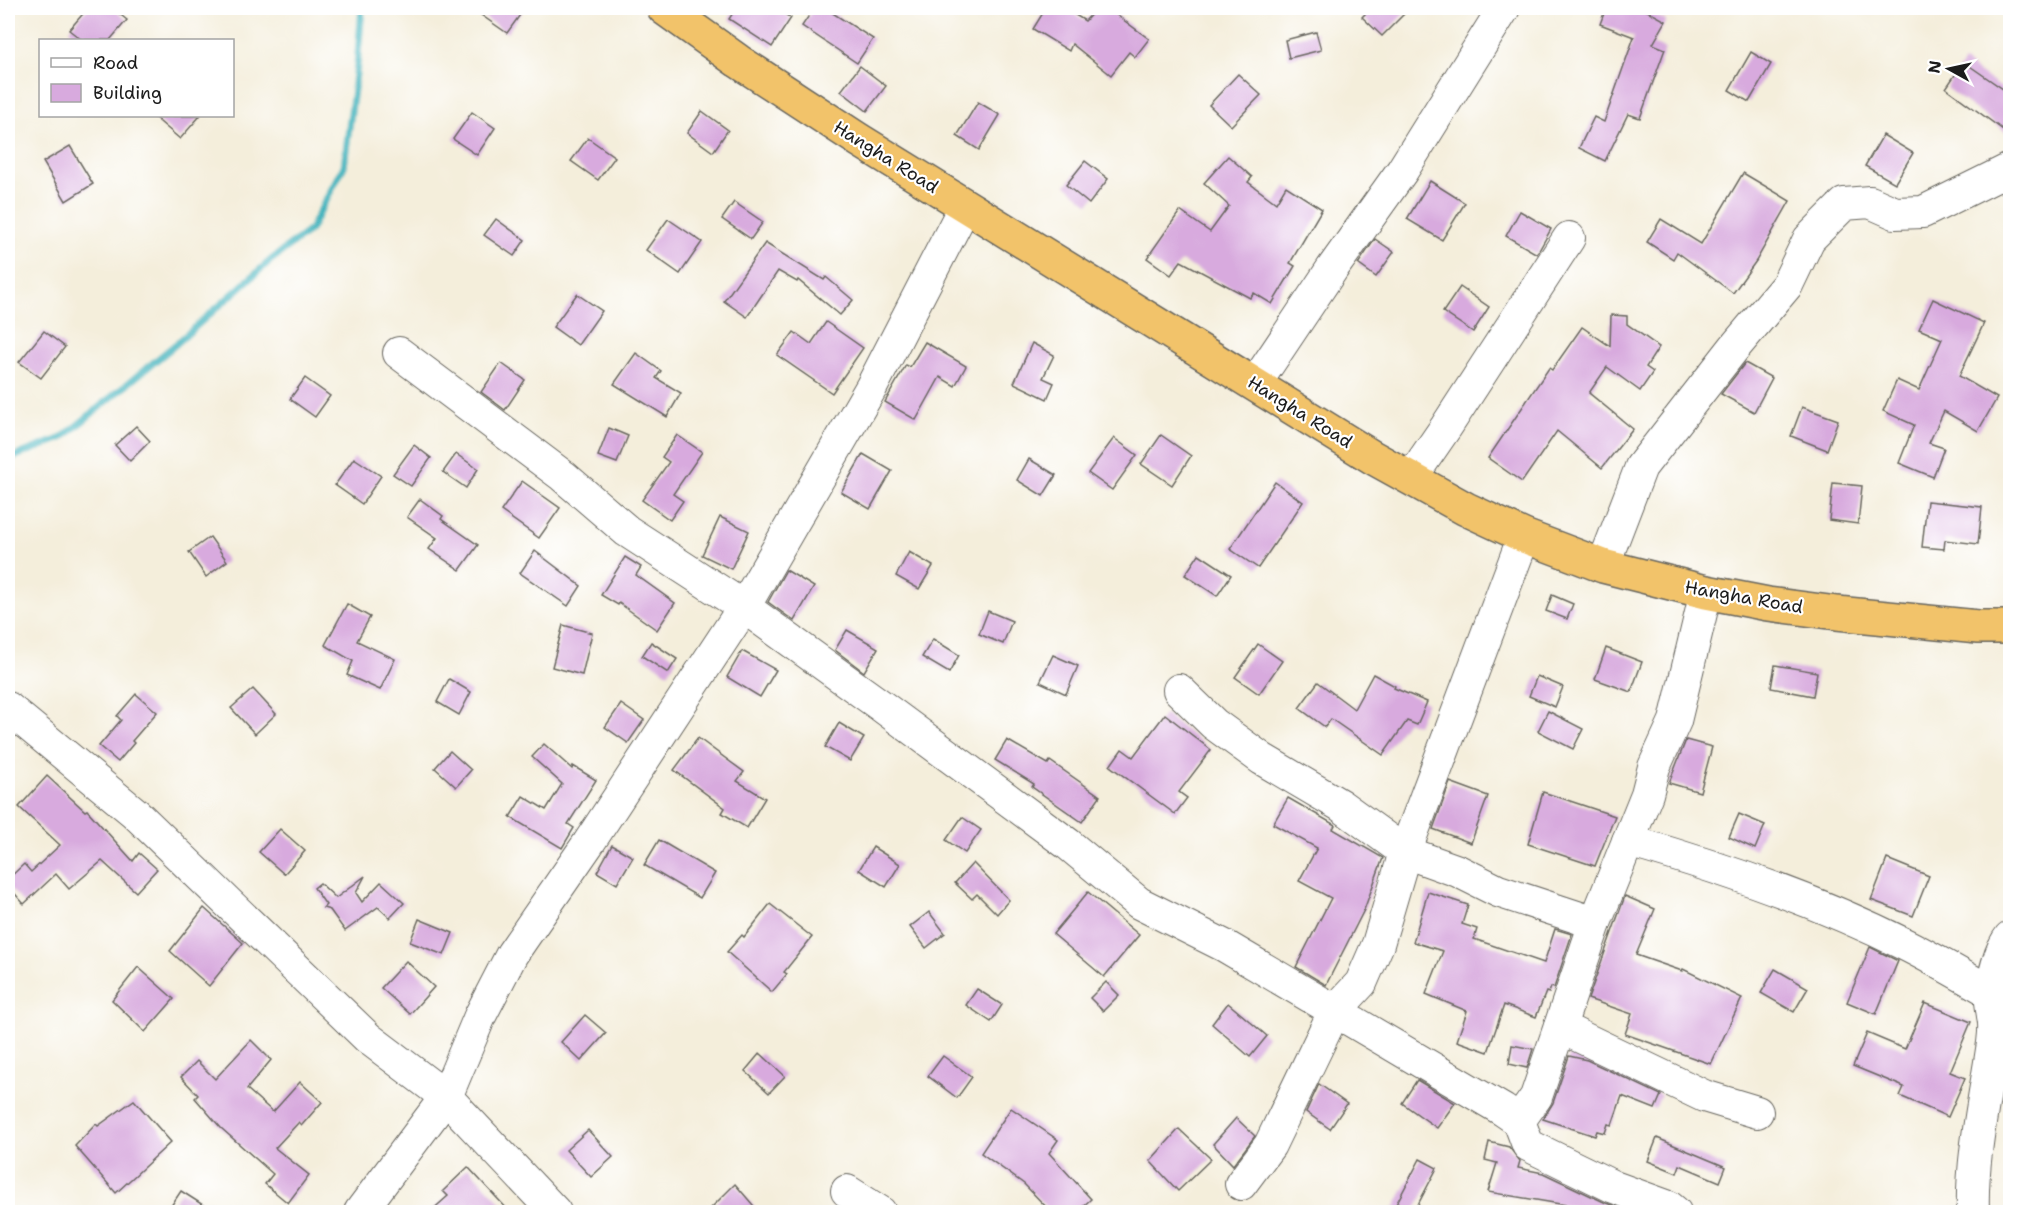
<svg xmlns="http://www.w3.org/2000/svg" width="2018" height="1220" viewBox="0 0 2018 1220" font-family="'Shantell Sans',sans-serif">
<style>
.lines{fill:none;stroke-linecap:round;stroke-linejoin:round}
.stream{stroke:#45b4bd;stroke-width:7}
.building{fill:#d8aade}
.minor-casing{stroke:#68665f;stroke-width:34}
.highway-casing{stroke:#68665f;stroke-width:36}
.minor{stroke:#fff;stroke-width:32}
.highway{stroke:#f2c36a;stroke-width:33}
.labels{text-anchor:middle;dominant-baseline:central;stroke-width:4.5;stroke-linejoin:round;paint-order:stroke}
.street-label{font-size:18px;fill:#1c1c1c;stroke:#fff}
</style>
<rect width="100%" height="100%" fill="#fff"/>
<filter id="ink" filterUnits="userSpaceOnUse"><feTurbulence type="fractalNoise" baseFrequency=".0167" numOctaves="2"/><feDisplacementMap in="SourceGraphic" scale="12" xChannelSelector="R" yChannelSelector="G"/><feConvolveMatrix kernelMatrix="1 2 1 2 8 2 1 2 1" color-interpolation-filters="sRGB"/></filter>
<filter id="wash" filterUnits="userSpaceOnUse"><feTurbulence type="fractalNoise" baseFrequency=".008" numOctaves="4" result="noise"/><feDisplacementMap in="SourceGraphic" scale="24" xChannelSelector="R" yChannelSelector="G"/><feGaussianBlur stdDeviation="1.35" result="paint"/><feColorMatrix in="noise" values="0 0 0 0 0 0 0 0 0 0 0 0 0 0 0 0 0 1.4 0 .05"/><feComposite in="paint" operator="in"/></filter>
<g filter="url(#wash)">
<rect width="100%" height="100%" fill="#f4eedb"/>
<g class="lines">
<path class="stream" d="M 8,459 L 62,438 L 176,344 L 271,260 L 310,230 L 344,166 L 357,66 L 362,8"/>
</g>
<g id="blocks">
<g class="building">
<path d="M 88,8 L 112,8 L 127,20 L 110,40 L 82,40 L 69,30 Z"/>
<path d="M 471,8 L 525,8 L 507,33 Z"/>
<path d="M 736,8 L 775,8 L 791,18 L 772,47 L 729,19 Z"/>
<path d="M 814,8 L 825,8 L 873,39 L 857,63 L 802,26 Z"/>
<path d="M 1046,8 L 1064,8 L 1085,21 L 1097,8 L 1107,8 L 1149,39 L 1135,57 L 1129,52 L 1111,75 L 1072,44 L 1069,51 L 1033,29 Z"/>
<path d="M 1371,8 L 1410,8 L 1382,36 L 1362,17 Z"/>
<path d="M 1606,8 L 1642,8 L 1666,21 L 1653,44 L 1665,49 L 1640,118 L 1628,114 L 1605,161 L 1579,148 L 1594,117 L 1604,122 L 1634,37 L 1600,24 Z"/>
<path d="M 1316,32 L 1321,50 L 1289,58 L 1285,40 Z"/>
<path d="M 1751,52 L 1771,64 L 1749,102 L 1729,90 Z"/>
<path d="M 1964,62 L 2010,94 L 2010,135 L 1946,88 Z"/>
<path d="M 860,66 L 886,86 L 867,111 L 841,91 Z"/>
<path d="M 1238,74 L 1261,95 L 1231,126 L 1209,105 Z"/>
<path d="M 978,102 L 1000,115 L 979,150 L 957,136 Z"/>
<path d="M 702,111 L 728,130 L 713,152 L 687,133 Z"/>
<path d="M 472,112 L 495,128 L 477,155 L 453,139 Z"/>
<path d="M 153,116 L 200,116 L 180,139 Z"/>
<path d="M 1883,135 L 1913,153 L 1895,183 L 1865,166 Z"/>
<path d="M 588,138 L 615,157 L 598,180 L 571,161 Z"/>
<path d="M 70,146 L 93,184 L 66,201 L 43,162 Z"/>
<path d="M 1228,156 L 1252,177 L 1248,182 L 1276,203 L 1286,186 L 1322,209 L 1290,263 L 1295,266 L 1272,304 L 1254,293 L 1250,298 L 1181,261 L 1171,275 L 1147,258 L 1180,211 L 1210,232 L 1229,206 L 1204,183 Z"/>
<path d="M 1085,161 L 1108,179 L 1089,204 L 1066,185 Z"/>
<path d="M 1743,173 L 1790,201 L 1756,261 L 1733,293 L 1677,252 L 1673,259 L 1647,242 L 1661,219 L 1701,244 Z"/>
<path d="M 1430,181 L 1465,203 L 1442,240 L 1407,219 Z"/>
<path d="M 734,202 L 763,222 L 751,239 L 722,219 Z"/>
<path d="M 1520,211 L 1551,229 L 1537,254 L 1506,236 Z"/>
<path d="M 496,219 L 525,240 L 514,256 L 484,235 Z"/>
<path d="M 668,219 L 702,242 L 680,274 L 646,250 Z"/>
<path d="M 1375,239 L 1394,252 L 1376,277 L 1358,264 Z"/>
<path d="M 765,243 L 824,280 L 826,277 L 853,300 L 840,315 L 798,280 L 797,282 L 778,271 L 747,317 L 724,301 Z"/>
<path d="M 1460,287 L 1489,307 L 1473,332 L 1443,312 Z"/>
<path d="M 577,294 L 602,311 L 578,345 L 553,327 Z"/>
<path d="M 1933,299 L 1984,323 L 1959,376 L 1997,398 L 1978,431 L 1944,411 L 1929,443 L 1944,448 L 1933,477 L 1899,463 L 1914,425 L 1883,411 L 1897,380 L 1919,390 L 1942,339 L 1919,329 Z"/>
<path d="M 1611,315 L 1627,316 L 1627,324 L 1659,347 L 1646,367 L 1653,372 L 1640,391 L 1607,367 L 1589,393 L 1633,429 L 1602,468 L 1557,431 L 1522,482 L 1488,458 L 1549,368 L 1552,370 L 1582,327 L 1610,346 Z"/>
<path d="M 826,322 L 863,348 L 832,393 L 777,355 L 794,332 L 811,344 Z"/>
<path d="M 44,331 L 65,347 L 41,378 L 19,362 Z"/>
<path d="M 925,342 L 966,366 L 955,386 L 940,377 L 916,420 L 885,402 L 906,365 L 910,367 Z"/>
<path d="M 1032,343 L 1054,355 L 1043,378 L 1054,383 L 1047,399 L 1014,383 Z"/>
<path d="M 636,353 L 661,371 L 656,378 L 681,393 L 667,417 L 614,384 Z"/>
<path d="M 501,363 L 525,380 L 505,410 L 481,392 Z"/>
<path d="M 1745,363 L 1772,378 L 1754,412 L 1721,394 Z"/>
<path d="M 305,378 L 330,396 L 315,417 L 290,399 Z"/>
<path d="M 1802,407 L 1838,420 L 1827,450 L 1791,436 Z"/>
<path d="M 136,426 L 150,441 L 130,461 L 115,445 Z"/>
<path d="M 609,428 L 628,436 L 617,463 L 598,456 Z"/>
<path d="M 677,435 L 702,452 L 673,494 L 683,501 L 670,520 L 642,500 L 669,462 L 662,457 Z"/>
<path d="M 1161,435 L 1191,456 L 1172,485 L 1141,464 Z"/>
<path d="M 1114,438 L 1137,455 L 1112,490 L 1088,473 Z"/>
<path d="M 414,445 L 431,458 L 411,486 L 393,474 Z"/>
<path d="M 456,454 L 478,469 L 466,488 L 443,472 Z"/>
<path d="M 863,454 L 892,471 L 870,509 L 841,492 Z"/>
<path d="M 354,458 L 381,476 L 362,504 L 335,485 Z"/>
<path d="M 1029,459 L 1056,475 L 1043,496 L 1017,480 Z"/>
<path d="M 522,481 L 560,508 L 539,538 L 501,511 Z"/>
<path d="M 1275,482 L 1303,502 L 1258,568 L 1230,549 Z"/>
<path d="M 1833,483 L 1862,486 L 1858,524 L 1829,520 Z"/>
<path d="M 420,499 L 443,516 L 441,519 L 478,545 L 460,570 L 429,549 L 437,538 L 407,517 Z"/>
<path d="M 1927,501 L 1982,507 L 1978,544 L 1945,540 L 1944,549 L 1922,547 Z"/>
<path d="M 720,517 L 749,531 L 731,569 L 702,555 Z"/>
<path d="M 210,537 L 227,561 L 206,577 L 189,552 Z"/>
<path d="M 535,551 L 581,586 L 568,606 L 520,573 Z"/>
<path d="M 909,552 L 933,566 L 919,589 L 896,576 Z"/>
<path d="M 1199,554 L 1231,575 L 1217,596 L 1185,575 Z"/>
<path d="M 625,557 L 641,567 L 636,575 L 675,603 L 657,630 L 619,603 L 618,605 L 601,595 Z"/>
<path d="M 786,570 L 814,587 L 794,621 L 768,602 Z"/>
<path d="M 1552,595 L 1573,604 L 1567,619 L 1546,611 Z"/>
<path d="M 347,604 L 370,617 L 357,641 L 395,659 L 380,690 L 347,675 L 353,661 L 325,645 Z"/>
<path d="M 988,611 L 1012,621 L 1003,644 L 979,634 Z"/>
<path d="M 563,625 L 592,633 L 582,675 L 552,667 Z"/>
<path d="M 847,630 L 878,648 L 864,672 L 835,650 Z"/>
<path d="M 933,639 L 959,655 L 949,673 L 922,657 Z"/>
<path d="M 651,642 L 677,659 L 668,673 L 642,656 Z"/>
<path d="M 1258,644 L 1282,661 L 1259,694 L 1235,677 Z"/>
<path d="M 1606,648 L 1642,662 L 1631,692 L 1595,679 Z"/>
<path d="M 742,651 L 776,670 L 760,697 L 727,677 Z"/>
<path d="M 1053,655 L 1078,666 L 1066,694 L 1040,682 Z"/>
<path d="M 1775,665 L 1817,672 L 1813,696 L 1771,688 Z"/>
<path d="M 1373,674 L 1395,686 L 1394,688 L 1427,702 L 1417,725 L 1407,721 L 1383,755 L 1331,719 L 1325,727 L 1299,708 L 1318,682 L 1354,709 Z"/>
<path d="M 1537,676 L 1563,687 L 1555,707 L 1529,696 Z"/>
<path d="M 449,679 L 471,692 L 459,715 L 437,702 Z"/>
<path d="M 253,689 L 276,714 L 255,734 L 231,708 Z"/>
<path d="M 136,694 L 157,712 L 132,741 L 134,743 L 118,762 L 99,746 L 121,720 L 117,716 Z"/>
<path d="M 621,704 L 644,720 L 628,743 L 605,727 Z"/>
<path d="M 1548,711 L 1583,729 L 1573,749 L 1538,731 Z"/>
<path d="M 1165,714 L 1211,750 L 1179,792 L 1187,798 L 1175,814 L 1110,766 L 1122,749 L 1133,757 Z"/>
<path d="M 839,723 L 864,738 L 850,761 L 825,747 Z"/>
<path d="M 698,738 L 744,772 L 737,781 L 765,798 L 747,828 L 722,813 L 725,808 L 674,770 Z"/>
<path d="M 1007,740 L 1048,764 L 1050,761 L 1100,796 L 1082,822 L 1032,787 L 1034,784 L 995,760 Z"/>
<path d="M 1686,740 L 1712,747 L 1700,792 L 1669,783 Z"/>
<path d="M 544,744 L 572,769 L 573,766 L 596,780 L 568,824 L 574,828 L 562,848 L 510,817 L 523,796 L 546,810 L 562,784 L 532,757 Z"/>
<path d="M 450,751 L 471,770 L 456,787 L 435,768 Z"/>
<path d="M 47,776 L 85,811 L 87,810 L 133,861 L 139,853 L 157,869 L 136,892 L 102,861 L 69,889 L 56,874 L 24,904 L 8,886 L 8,879 L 24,864 L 31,872 L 60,845 L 19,807 Z"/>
<path d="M 1450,782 L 1488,796 L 1471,843 L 1433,829 Z"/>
<path d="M 1543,792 L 1615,816 L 1595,866 L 1528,844 Z"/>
<path d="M 1288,798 L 1335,825 L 1333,829 L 1383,858 L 1364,910 L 1326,985 L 1296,967 L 1331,898 L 1299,881 L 1317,848 L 1273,824 Z"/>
<path d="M 1739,814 L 1765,825 L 1755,849 L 1729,837 Z"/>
<path d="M 962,817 L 981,830 L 965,853 L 946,840 Z"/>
<path d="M 280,829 L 305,851 L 284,874 L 259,852 Z"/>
<path d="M 659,840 L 715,873 L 700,898 L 644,865 Z"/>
<path d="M 612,845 L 633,857 L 617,884 L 597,872 Z"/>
<path d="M 873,847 L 900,864 L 886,887 L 859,870 Z"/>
<path d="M 1887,859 L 1929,876 L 1913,916 L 1871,900 Z"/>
<path d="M 973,863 L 1009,900 L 997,914 L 977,894 L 972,899 L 955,883 Z"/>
<path d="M 365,876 L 356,893 L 362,902 L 381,882 L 404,903 L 390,918 L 378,907 L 345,931 L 330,910 L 323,908 L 326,905 L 314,888 L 320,883 L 336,898 Z"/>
<path d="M 1088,892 L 1139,935 L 1104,977 L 1053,934 Z"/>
<path d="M 1428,892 L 1468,905 L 1462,924 L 1477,929 L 1474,939 L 1544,963 L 1555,929 L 1572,934 L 1554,988 L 1551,987 L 1549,993 L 1546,992 L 1536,1017 L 1504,1005 L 1488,1052 L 1457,1041 L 1467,1011 L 1426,994 L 1443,951 L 1413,942 Z"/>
<path d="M 1625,896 L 1655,909 L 1636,955 L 1682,971 L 1683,969 L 1742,998 L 1711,1064 L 1625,1034 L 1632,1014 L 1588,999 Z"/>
<path d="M 770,904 L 812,937 L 784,972 L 787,974 L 772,992 L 727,952 L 742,935 L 744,937 Z"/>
<path d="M 204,908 L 243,943 L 209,986 L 170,951 Z"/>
<path d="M 929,912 L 945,933 L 926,948 L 910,927 Z"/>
<path d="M 419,919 L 453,933 L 444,955 L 410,942 Z"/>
<path d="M 1870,947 L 1898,961 L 1876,1014 L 1847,1002 Z"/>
<path d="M 406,961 L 434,987 L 410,1014 L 381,988 Z"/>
<path d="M 138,967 L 174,999 L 145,1032 L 112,1000 Z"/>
<path d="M 1775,969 L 1808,988 L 1794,1012 L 1761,993 Z"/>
<path d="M 1106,982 L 1119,995 L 1103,1011 L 1090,998 Z"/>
<path d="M 977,989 L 1002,1005 L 991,1022 L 966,1005 Z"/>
<path d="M 1228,1003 L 1267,1036 L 1250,1057 L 1212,1024 Z"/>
<path d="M 1925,1003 L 1971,1022 L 1950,1072 L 1965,1078 L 1948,1117 L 1900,1096 L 1904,1087 L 1853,1066 L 1867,1033 L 1905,1049 Z"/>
<path d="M 585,1015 L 606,1033 L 581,1061 L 561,1042 Z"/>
<path d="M 251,1040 L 271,1060 L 247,1089 L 273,1112 L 300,1082 L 322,1102 L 302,1125 L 299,1122 L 275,1148 L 309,1175 L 288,1203 L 265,1184 L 273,1174 L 221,1128 L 195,1098 L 198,1095 L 181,1077 L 197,1061 L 215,1079 Z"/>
<path d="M 1512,1045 L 1533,1049 L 1527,1068 L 1509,1064 Z"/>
<path d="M 760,1053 L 785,1076 L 769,1093 L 745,1071 Z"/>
<path d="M 943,1056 L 972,1077 L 957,1098 L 928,1076 Z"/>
<path d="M 1569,1056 L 1587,1060 L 1661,1095 L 1655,1109 L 1622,1096 L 1612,1125 L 1608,1124 L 1605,1133 L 1597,1131 L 1595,1136 L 1543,1119 L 1553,1103 Z"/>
<path d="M 1417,1080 L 1455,1103 L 1437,1128 L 1402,1103 Z"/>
<path d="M 1319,1084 L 1347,1104 L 1330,1129 L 1306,1112 Z"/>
<path d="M 134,1100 L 171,1142 L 116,1193 L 75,1146 L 96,1124 L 98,1126 Z"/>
<path d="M 1011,1108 L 1058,1140 L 1049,1153 L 1091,1199 L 1077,1212 L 1051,1212 L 1024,1184 L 981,1153 Z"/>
<path d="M 1236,1118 L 1255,1136 L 1233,1165 L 1213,1144 Z"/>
<path d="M 1179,1129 L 1211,1159 L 1178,1191 L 1150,1161 Z"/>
<path d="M 588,1130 L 613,1157 L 591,1177 L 566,1150 Z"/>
<path d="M 1657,1138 L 1726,1167 L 1720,1182 L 1680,1165 L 1677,1173 L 1648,1161 Z"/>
<path d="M 1489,1142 L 1509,1147 L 1520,1161 L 1518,1168 L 1543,1173 L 1606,1203 L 1631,1212 L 1588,1212 L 1572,1206 L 1488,1192 L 1497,1163 L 1485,1160 Z"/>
<path d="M 1420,1159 L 1437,1168 L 1414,1212 L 1392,1212 Z"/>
<path d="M 468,1167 L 510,1212 L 430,1212 L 448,1196 L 443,1191 Z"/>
<path d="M 735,1184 L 759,1212 L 707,1212 Z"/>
<path d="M 181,1191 L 214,1212 L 167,1212 Z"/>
</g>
</g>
</g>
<g filter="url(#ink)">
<use href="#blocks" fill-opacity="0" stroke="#68665f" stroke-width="1.5"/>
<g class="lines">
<defs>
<g id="minor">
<path d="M 399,353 L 563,476 L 627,531 L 744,607 L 880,705 L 1068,844 L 1139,903 L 1225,946 L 1503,1110 L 1519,1121 L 1528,1145 L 1614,1187 L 1669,1207 L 1675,1212"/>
<path d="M 1255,384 L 1332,269 L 1402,171 L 1504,8"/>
<path d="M 1411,478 L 1446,427 L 1569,238"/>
<path d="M 1603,566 L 1641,467 L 1734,348 L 1787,285 L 1809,239 L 1844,204 L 1870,202 L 1895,213 L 1923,212 L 2010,169"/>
<path d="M 1179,690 L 1214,724 L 1262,759 L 1340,805 L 1405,852 L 1458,871 L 1498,891 L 1595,923"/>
<path d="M 8,708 L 135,813 L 368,1038 L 446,1097 L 555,1212"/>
<path d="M 1628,841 C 1723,868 1818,901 1906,945 C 1942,963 1976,984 2010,1003"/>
<path d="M 1560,1027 L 1704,1096 L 1757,1112"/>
<path d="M 1519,1121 L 1536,1097 L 1595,923 L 1647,794 L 1654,767 L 1675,721 L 1706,592"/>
<path d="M 1241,1184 L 1270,1145 L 1334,1012 L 1361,983 L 1378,944 L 1405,852 L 1524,536"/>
<path d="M 847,1191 L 880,1212"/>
<path d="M 360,1212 L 446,1097 L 480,1016 L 512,954 L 588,844 L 744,607 L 871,388 L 965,206"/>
<path d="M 1973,1212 C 1971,1157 1985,1098 1993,1043 C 1994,1035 1995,1024 1993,1016 C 1992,1008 1990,1002 1991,993 C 1994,976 1999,951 2010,937"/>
</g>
<path id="highway" d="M 664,8 L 738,61 L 859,140 L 1372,457 L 1466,509 L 1524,536 L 1603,566 L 1706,592 L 1768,604 L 1837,613 L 1978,627 L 2010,627"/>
</defs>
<use href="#minor" class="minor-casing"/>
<use href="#highway" class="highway-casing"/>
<use href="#minor" class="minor"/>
<use href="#highway" class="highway"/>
</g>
</g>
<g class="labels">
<g class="street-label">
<text transform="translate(886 157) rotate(32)">Hangha Road</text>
<text transform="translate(1300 412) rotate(32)">Hangha Road</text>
<text transform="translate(1744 597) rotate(10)">Hangha Road</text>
</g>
</g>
<rect width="2018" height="1220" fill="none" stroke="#fff" stroke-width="30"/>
<rect x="39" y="39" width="195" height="78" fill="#ffffff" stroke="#a4a4a4" stroke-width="1.5"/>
<rect x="51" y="58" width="30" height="9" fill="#ffffff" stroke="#a4a4a4" stroke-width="1.5"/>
<text x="93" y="69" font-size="18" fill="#1c1c1c">Road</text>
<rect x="51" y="84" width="30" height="18" fill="#d8aade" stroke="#a4a4a4" stroke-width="1.5"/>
<text x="93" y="99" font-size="18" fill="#1c1c1c">Building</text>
<g transform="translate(1949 69) rotate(278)" stroke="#ffffff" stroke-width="4.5" paint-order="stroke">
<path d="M0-4.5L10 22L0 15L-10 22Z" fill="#1c1c1c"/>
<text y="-9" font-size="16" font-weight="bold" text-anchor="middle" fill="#1c1c1c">N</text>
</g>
</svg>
